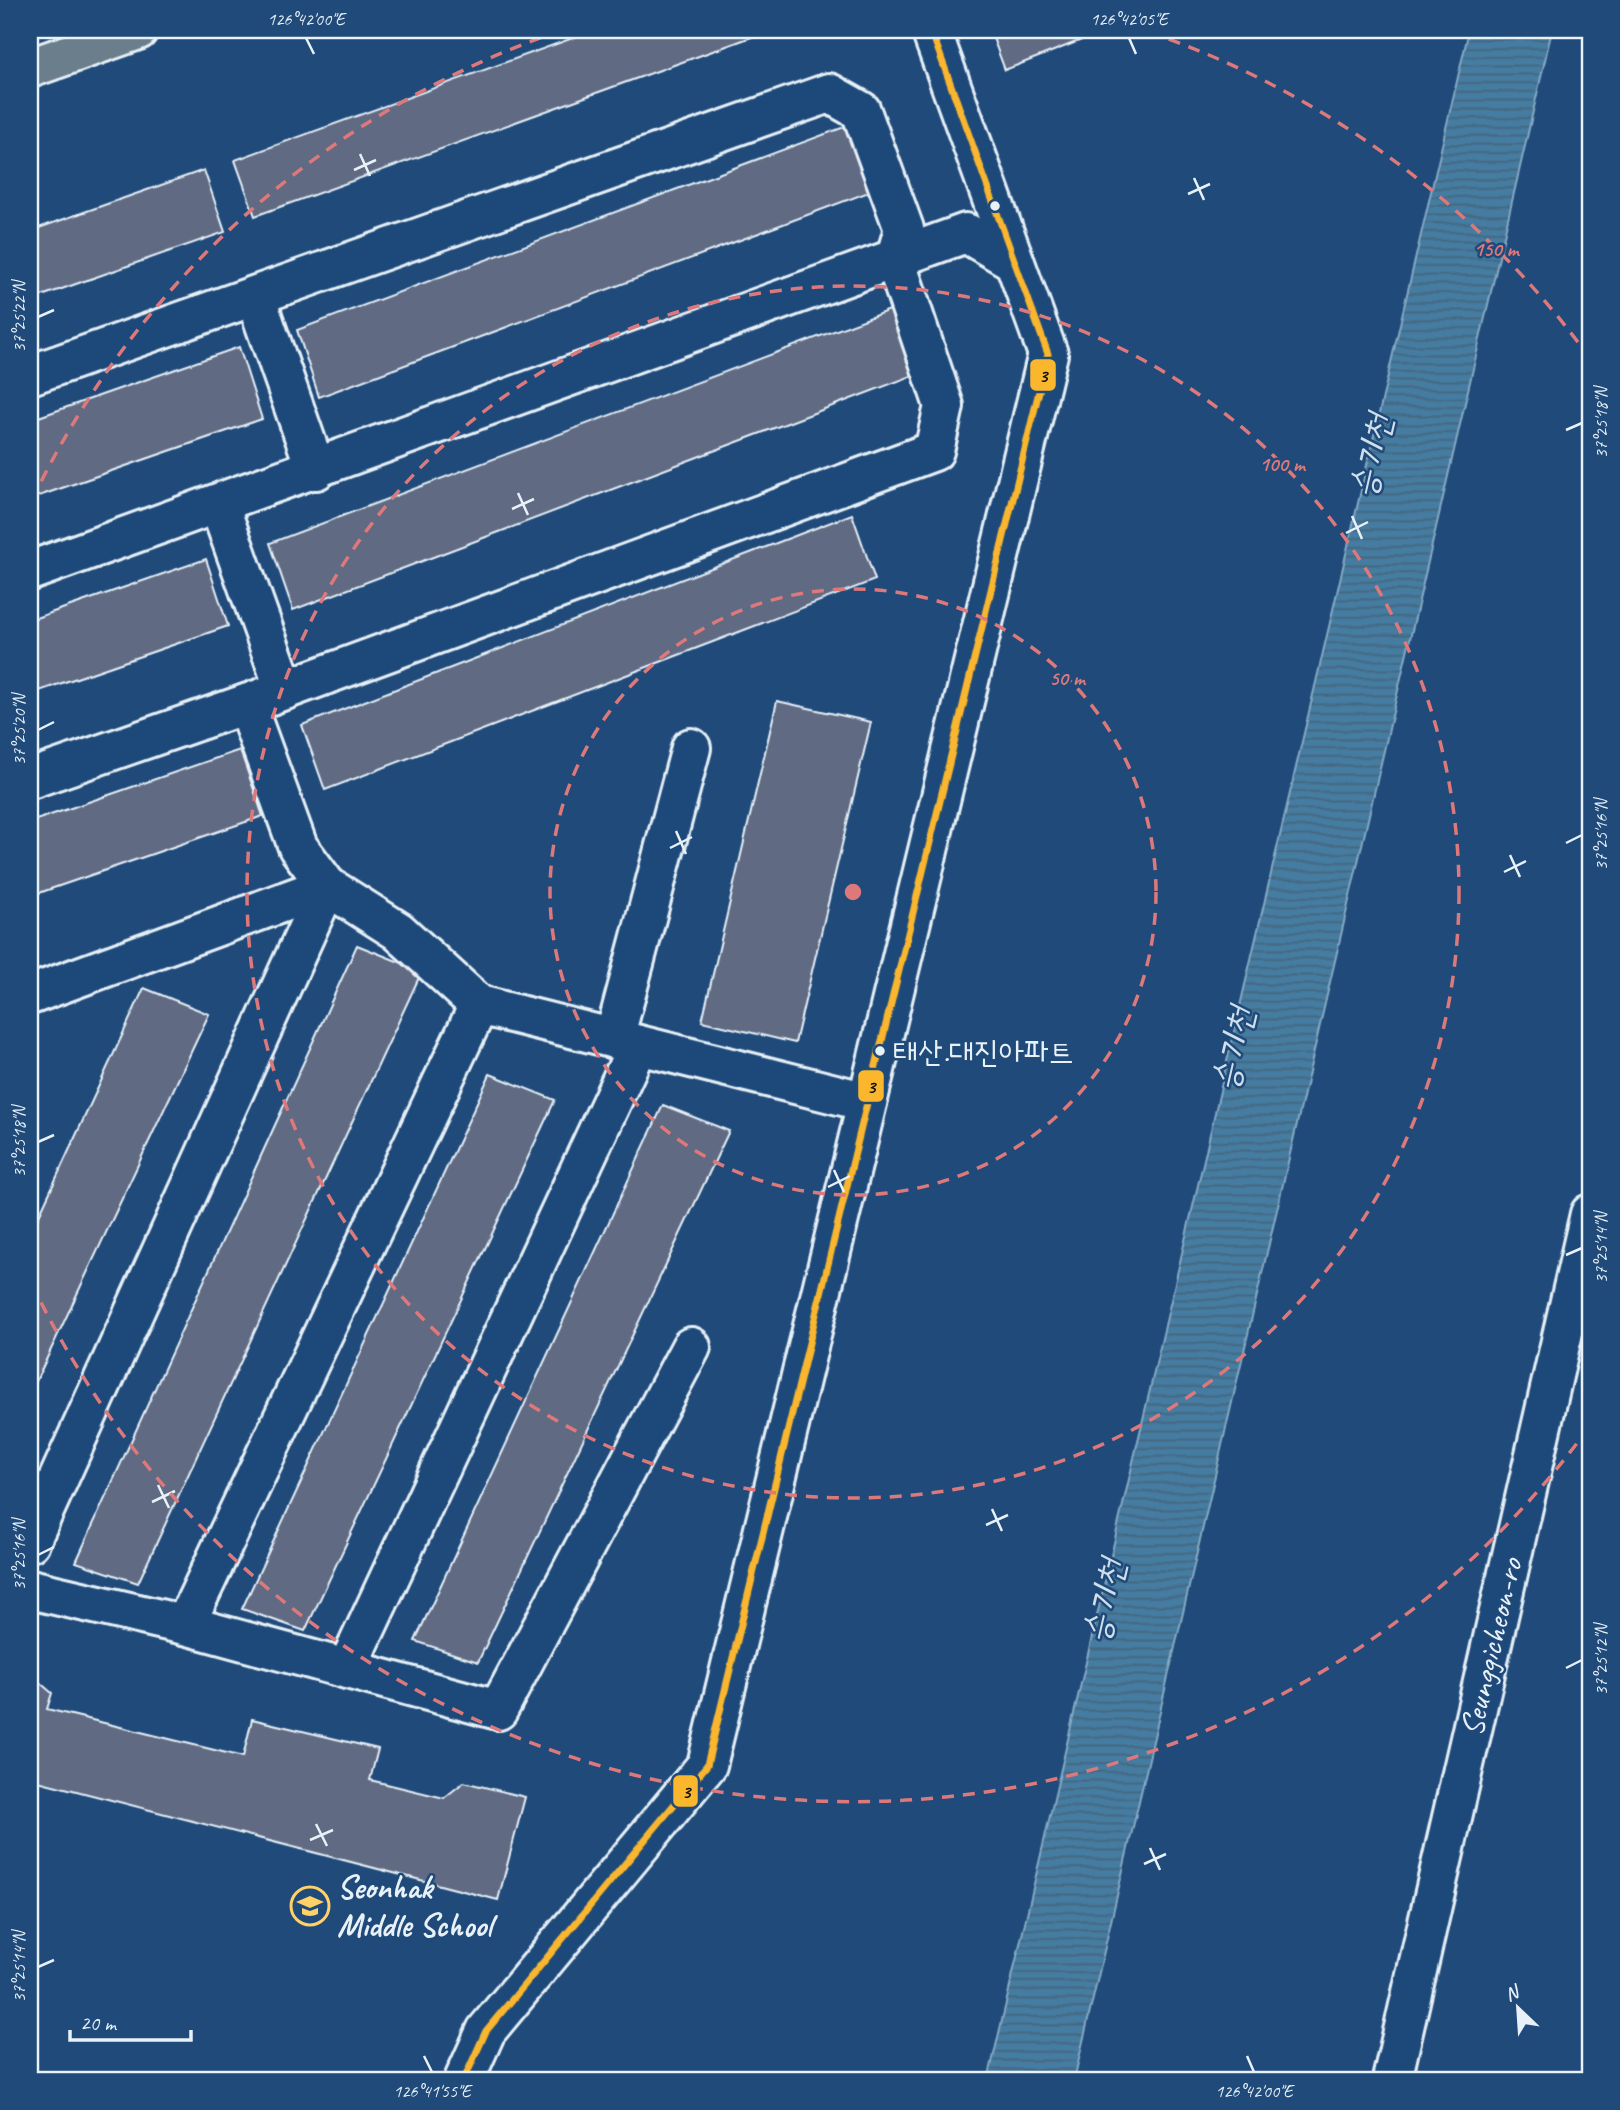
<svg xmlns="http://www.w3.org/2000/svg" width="1620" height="2110" viewBox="0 0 1620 2110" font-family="Caveat,'Poor Story',sans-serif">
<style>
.water{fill:url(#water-rules);stroke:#86aac4;stroke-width:2}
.building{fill:#616a83;stroke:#e8f1f8;stroke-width:2}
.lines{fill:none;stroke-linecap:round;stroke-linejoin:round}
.minor-casing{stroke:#e8f1f8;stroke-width:44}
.major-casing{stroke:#e8f1f8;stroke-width:44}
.minor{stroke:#1f4a7a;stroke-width:38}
.major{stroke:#6b7e8b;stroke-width:38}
.bus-1-casing{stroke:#1f4a7a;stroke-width:12}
.bus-1{stroke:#fab62d;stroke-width:7}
.ticks{fill:none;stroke:#e8f1f8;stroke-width:2.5}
.ring{fill:none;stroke:#dd787b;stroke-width:3.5;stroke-dasharray:12 9}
.bus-dot{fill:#e8f1f8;stroke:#1f4a7a;stroke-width:2.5}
.labels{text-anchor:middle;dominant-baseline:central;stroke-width:5;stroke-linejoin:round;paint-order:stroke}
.bus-label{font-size:31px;fill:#e8f1f8;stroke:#1f4a7a;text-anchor:start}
.street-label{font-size:33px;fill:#e8f1f8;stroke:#1f4a7a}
.poi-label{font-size:33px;font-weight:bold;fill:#e8f1f8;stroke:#1f4a7a;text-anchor:start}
.water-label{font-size:35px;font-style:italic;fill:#cfdfeb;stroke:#1f4a7a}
.centre{fill:#dd787b;stroke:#1f4a7a;stroke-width:3.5}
.ring-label{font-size:21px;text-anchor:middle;font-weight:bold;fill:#dd787b;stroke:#1f4a7a;stroke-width:5;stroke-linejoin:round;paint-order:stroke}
.line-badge{stroke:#1f4a7a;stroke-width:2.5}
.pale-badge-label{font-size:19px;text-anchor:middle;font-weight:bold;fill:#111}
.neatline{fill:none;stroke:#e8f1f8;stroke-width:2.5}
.ticks-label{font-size:18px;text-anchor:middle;fill:#e8f1f8}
</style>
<defs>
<pattern id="water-rules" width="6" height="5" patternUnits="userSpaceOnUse" patternTransform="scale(1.75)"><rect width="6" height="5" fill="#447ba1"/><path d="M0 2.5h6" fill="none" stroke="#45647a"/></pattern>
</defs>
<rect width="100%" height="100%" fill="#1f4a7a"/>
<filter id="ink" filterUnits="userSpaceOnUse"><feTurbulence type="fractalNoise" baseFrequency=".0143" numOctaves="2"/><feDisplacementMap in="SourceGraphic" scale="14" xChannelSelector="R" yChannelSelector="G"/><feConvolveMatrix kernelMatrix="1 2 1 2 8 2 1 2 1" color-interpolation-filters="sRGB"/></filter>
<g filter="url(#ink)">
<path class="water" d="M 1469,30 L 1552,30 L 1074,2080 L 988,2080 Z"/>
<g class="building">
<path d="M 595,30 L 771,30 L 255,216 L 235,160 Z"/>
<path d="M 990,30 L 1107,30 L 1005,70 Z"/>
<path d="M 847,126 L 869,192 L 319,397 L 297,330 Z"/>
<path d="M 204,170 L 225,232 L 30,300 L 30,231 Z"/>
<path d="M 895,308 L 917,374 L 293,610 L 270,543 Z"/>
<path d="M 239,347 L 262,419 L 30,499 L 30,420 Z"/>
<path d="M 852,514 L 875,580 L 325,790 L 302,725 Z"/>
<path d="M 206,559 L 228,626 L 30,694 L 30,620 Z"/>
<path d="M 777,701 L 871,722 L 795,1043 L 702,1021 Z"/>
<path d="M 240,750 L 263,816 L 30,896 L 30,822 Z"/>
<path d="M 357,945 L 422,971 L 138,1583 L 76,1562 Z"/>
<path d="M 144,988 L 209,1014 L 30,1394 L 30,1235 Z"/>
<path d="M 490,1074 L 555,1100 L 305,1631 L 242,1609 Z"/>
<path d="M 663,1105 L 729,1131 L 478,1662 L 415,1641 Z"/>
<path d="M 30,1674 L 52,1693 L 47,1709 L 243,1757 L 252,1719 L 378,1749 L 370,1780 L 444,1798 L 464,1782 L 525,1797 L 498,1900 L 30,1779 Z"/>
</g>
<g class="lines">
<defs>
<g id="minor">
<path d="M 255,296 L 316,470"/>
<path d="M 30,375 L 829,93 L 861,111 L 904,229 L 895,260 L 944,406 L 934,451 L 246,704 L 30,779"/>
<path d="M 219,505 L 285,690"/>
<path d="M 30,571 L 966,233 L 1012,260"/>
<path d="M 30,995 L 327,886 L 398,931 L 479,1005 L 867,1102"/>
<path d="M 614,1039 L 691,748"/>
<path d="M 30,1542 L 327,886 L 298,847 L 246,704"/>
<path d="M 30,1589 L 185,1625 L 498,1710 L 691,1347"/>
<path d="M 185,1625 L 479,1005"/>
<path d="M 347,1669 L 638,1045"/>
<path d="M 464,2080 L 486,2031 L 707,1765 L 1048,354 L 931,30"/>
<path d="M 1392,2080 L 1590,1214"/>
</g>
<path id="major" d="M 30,68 L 138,30"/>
</defs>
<use href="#minor" class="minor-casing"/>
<use href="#major" class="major-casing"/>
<use href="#minor" class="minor"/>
<use href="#major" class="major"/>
<defs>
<path id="bus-1" d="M 464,2080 L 486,2031 L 707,1765 L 1048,354 L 931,30"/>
</defs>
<use href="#bus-1" class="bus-1-casing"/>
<use href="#bus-1" class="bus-1"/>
</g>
</g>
<path class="ticks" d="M 306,38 L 314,54M 1129,38 L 1136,54M 360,154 L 370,176M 354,170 L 376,160M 1194,178 L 1204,200M 1188,194 L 1210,184M 38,317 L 54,310M 1566,430 L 1582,423M 518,493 L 528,515M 512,509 L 534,499M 1352,516 L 1362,539M 1346,533 L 1368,522M 38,730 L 54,722M 676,831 L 686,854M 1566,843 L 1582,835M 670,848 L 692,837M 1510,855 L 1520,877M 1504,872 L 1526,861M 38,1142 L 54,1135M 834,1170 L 844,1192M 828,1187 L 850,1176M 1566,1255 L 1582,1248M 158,1485 L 169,1508M 152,1502 L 175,1491M 992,1509 L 1002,1531M 986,1525 L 1008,1515M 38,1555 L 54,1547M 1566,1668 L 1582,1660M 316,1824 L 327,1846M 310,1840 L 333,1830M 1150,1848 L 1160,1870M 1144,1864 L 1166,1854M 38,1967 L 54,1960M 424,2056 L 432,2072M 1247,2056 L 1254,2072"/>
<g class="ring">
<circle cx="853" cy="892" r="303"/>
<circle cx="853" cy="892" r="606"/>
<path d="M1589 1427A910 910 0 0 1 32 1284M32 500A910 910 0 0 1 557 32M1149 32A910 910 0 0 1 1589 357"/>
</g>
<defs>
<symbol id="school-ring" viewBox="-11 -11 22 22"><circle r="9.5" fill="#1f4a7a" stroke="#ffd166" stroke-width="1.5"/><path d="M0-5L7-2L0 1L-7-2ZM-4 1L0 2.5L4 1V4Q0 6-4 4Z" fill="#ffd166"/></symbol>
</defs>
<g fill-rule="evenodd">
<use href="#school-ring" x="288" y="1884" width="44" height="44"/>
</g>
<g class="bus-dot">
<circle cx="995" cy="206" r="6"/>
<circle cx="880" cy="1051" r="6"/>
</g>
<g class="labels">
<g class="bus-label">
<text x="893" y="1051">태산.대진아파트</text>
</g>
<g class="street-label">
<text transform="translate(1491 1647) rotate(-77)">Seunggicheon-ro</text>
</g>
<g class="poi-label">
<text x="337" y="1887">Seonhak<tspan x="337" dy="38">Middle School</tspan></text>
</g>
<g class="water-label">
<text transform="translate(1371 456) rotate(-77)">승기천</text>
<text transform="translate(1233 1049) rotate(-77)">승기천</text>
<text transform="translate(1104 1601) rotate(-77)">승기천</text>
</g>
</g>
<circle cx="853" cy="892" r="10" class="centre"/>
<g class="ring-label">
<text x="1496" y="256">150 m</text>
<text x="1282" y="471">100 m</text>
<text x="1067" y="685">50 m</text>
</g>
<g class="line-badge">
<rect x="1029" y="358" width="28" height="34" rx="7" fill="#fab62d"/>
<rect x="857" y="1069" width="28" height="34" rx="7" fill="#fab62d"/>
<rect x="672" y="1774" width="27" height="34" rx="7" fill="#fab62d"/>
</g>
<g class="pale-badge-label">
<text x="1043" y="382">3</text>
<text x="871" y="1093">3</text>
<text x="686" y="1798">3</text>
</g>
<rect width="1620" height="2110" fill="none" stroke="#1f4a7a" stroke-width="77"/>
<g transform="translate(1518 2008) rotate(335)" stroke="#1f4a7a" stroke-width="5" paint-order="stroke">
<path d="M0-5L12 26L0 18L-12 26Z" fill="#e8f1f8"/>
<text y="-10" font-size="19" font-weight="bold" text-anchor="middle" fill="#e8f1f8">N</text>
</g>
<path d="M70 2030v10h121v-10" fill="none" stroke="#e8f1f8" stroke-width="3.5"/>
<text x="80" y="2030" font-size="21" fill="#e8f1f8" stroke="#1f4a7a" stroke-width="5" paint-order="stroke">20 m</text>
<rect x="38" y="38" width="1544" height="2034" class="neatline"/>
<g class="ticks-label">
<text x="306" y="25">126°42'00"E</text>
<text x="1129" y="25">126°42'05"E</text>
<text transform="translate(19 317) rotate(-90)" y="6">37°25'22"N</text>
<text transform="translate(1601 423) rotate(-90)" y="6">37°25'18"N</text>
<text transform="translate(19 730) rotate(-90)" y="6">37°25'20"N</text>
<text transform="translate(1601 835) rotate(-90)" y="6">37°25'16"N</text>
<text transform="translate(19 1142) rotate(-90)" y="6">37°25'18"N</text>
<text transform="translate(1601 1248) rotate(-90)" y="6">37°25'14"N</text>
<text transform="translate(19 1555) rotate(-90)" y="6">37°25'16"N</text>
<text transform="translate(1601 1660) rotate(-90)" y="6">37°25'12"N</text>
<text transform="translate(19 1967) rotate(-90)" y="6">37°25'14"N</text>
<text x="432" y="2097">126°41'55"E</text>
<text x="1254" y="2097">126°42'00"E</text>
</g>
</svg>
